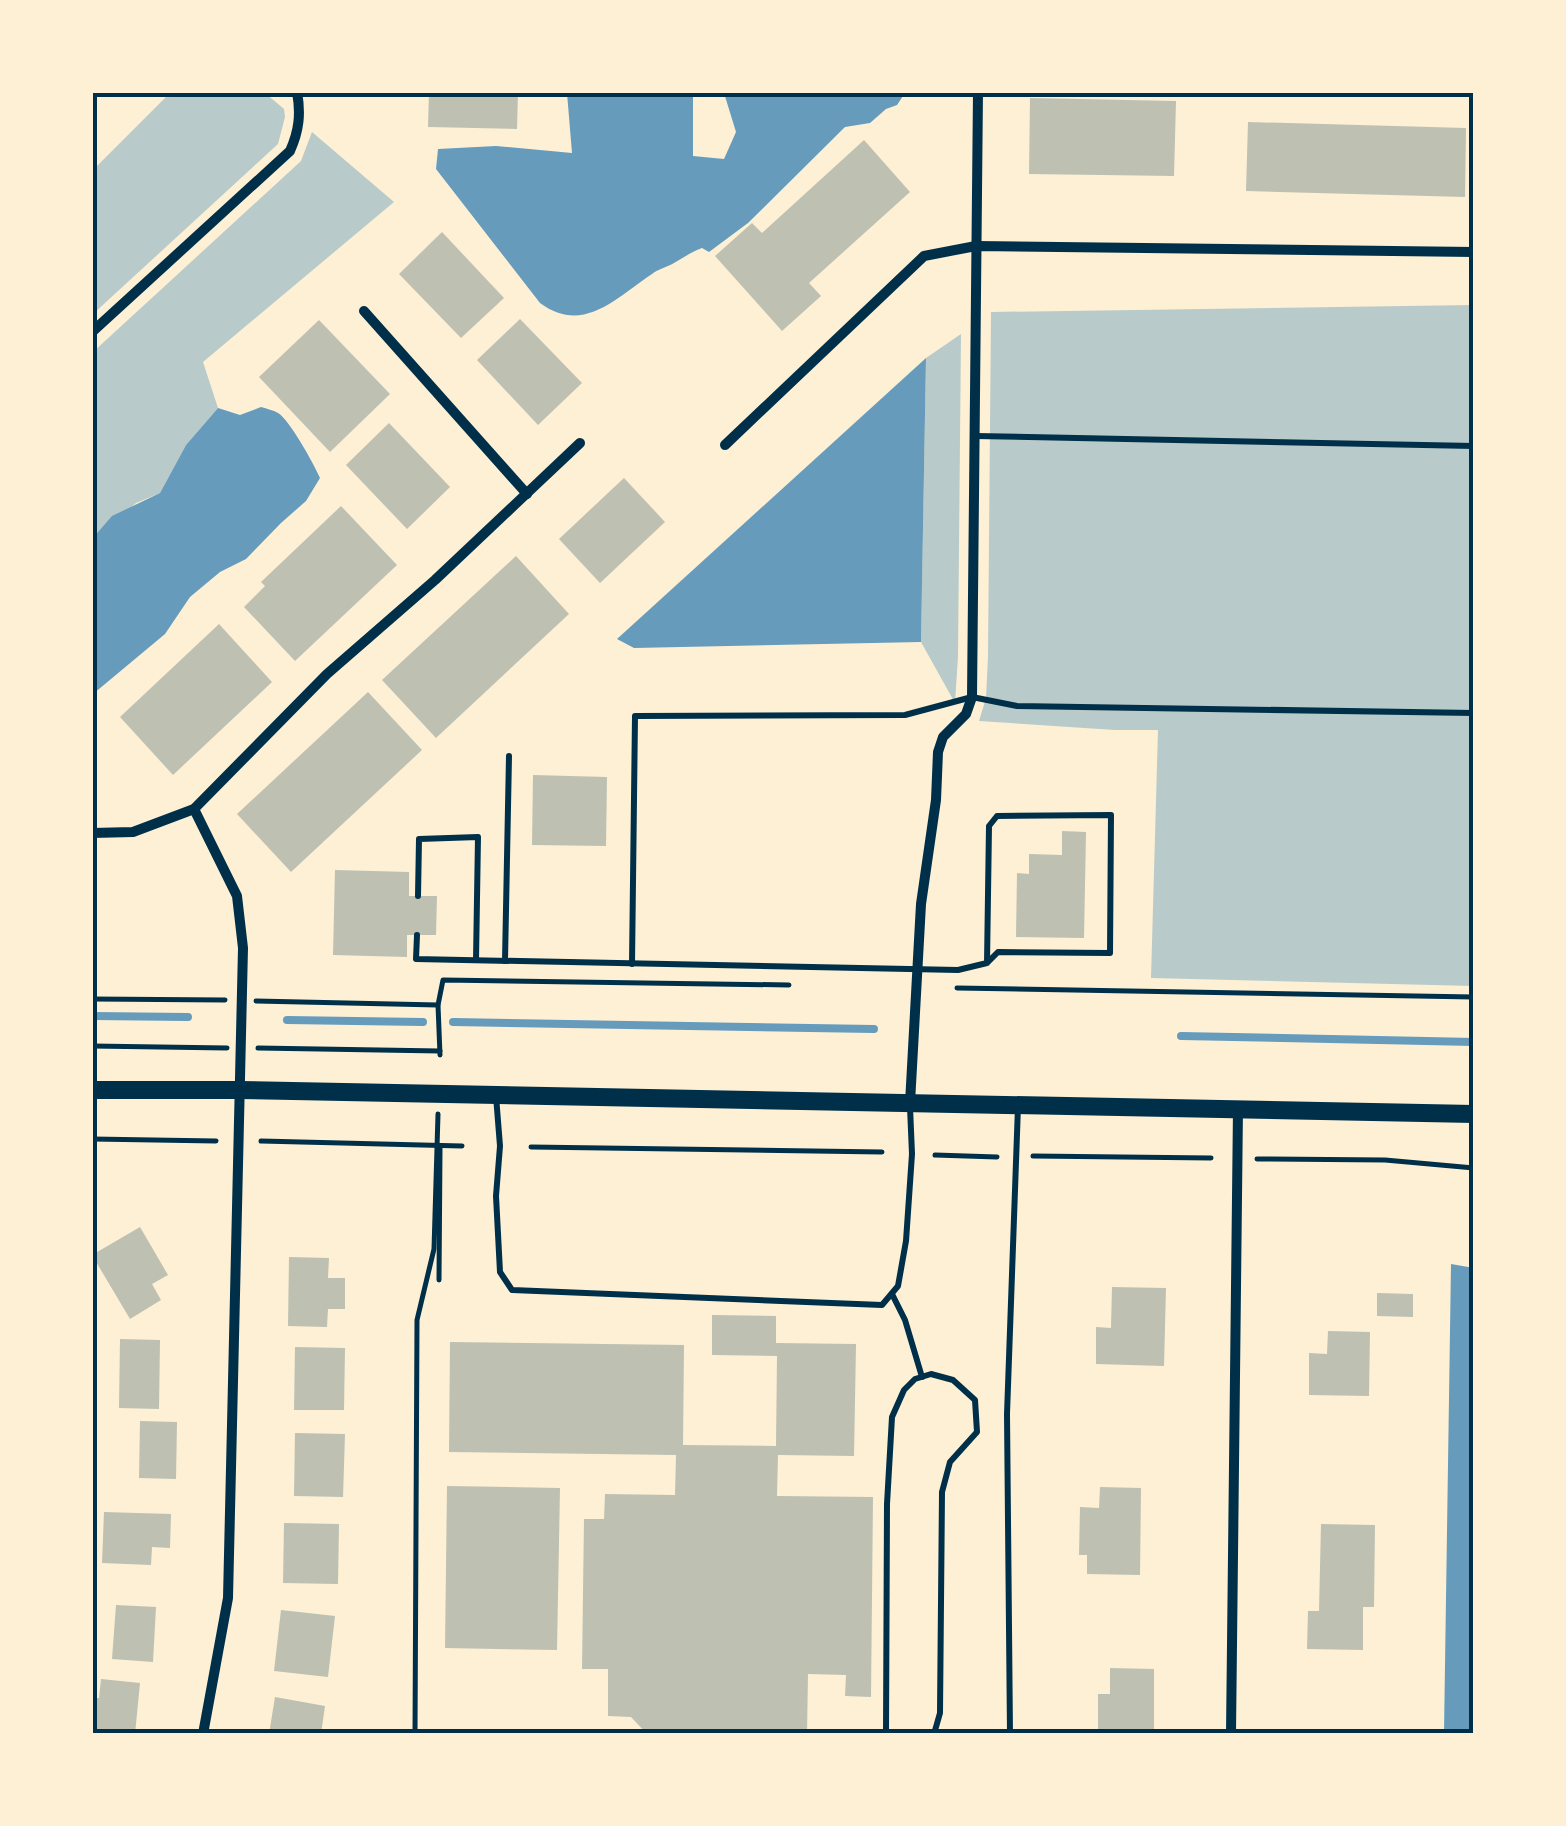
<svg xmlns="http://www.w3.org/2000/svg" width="1566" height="1826" viewBox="0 0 1566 1826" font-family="'Source Sans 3',sans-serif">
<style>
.green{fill:#b9caca}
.water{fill:#669bbc}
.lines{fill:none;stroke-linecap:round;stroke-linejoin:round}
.stream{stroke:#669bbc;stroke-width:8}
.building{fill:#bec0b2}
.path{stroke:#003049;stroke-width:5}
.service{stroke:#003049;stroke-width:6}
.minor{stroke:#003049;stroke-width:10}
.secondary{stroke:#003049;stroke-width:18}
.neatline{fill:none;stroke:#003049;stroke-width:4}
</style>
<rect width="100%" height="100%" fill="#fdf0d5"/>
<g class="green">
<path d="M 171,92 L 265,93 L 284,109 L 285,117 L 278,144 L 93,314 L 93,170 Z"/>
<path d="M 312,132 L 394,202 L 203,362 L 218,408 L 186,445 L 160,493 L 136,503 L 93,539 L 93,352 L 301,161 Z"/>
<path d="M 1473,305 L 1473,986 L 1151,978 L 1158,730 L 1115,730 L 979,721 L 986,698 L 988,657 L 991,312 Z"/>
<path d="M 961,334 L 958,656 L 955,703 L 921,642 L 926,358 Z"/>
</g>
<g class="water">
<path d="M 567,93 L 693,93 L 693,156 L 724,159 L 736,132 L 724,93 L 905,93 L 897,105 L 886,109 L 870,123 L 845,127 L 748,223 L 709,252 L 702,248 C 691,252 683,258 674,263 C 667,267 658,269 652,274 C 616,298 583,335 540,303 L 436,169 L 438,149 L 496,146 L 572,153 Z"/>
<path d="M 926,358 L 921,642 L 634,648 L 617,639 Z"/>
<path d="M 261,407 C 267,409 273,410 278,413 C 289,419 314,464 320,478 L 306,501 L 281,523 L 246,559 L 220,572 L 190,597 L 165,634 L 93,694 L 92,539 L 112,516 L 160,493 L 186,445 L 218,408 L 240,415 Z"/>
<path d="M 1451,1264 L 1474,1268 L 1473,1734 L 1444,1733 Z"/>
</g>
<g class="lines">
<g class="stream">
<path d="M 92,1016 L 188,1017"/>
<path d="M 287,1020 L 423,1022"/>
<path d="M 453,1022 L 874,1029"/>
<path d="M 1181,1036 L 1474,1042"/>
</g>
</g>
<g class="building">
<path d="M 429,92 L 518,92 L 517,129 L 428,127 Z"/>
<path d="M 1030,98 L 1176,101 L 1174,176 L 1029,174 Z"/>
<path d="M 1248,122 L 1466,128 L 1465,197 L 1246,191 Z"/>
<path d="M 864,140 L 910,192 L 809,283 L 821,296 L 782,331 L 715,256 L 752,223 L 762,233 Z"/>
<path d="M 442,232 L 504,298 L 461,338 L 399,274 Z"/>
<path d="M 520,319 L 582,383 L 538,425 L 477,360 Z"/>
<path d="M 319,320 L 390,394 L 330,452 L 259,377 Z"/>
<path d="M 389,423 L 450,487 L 407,529 L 346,465 Z"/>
<path d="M 624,478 L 665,522 L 600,583 L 559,539 Z"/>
<path d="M 341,506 L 397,565 L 295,661 L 244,607 L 265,586 L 261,582 Z"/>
<path d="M 516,556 L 569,614 L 436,738 L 382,680 Z"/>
<path d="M 219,624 L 272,682 L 173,775 L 120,717 Z"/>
<path d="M 368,692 L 422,750 L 291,872 L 237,814 Z"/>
<path d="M 533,775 L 607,777 L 606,846 L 532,845 Z"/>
<path d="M 1062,831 L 1086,832 L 1084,938 L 1016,937 L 1017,873 L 1029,874 L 1029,854 L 1062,855 Z"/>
<path d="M 335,870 L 409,872 L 409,896 L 437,896 L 436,935 L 407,935 L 407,957 L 333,955 Z"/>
<path d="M 140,1227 L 168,1275 L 152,1284 L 161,1300 L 130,1319 L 92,1255 Z"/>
<path d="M 289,1257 L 329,1258 L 328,1278 L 345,1278 L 345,1309 L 328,1309 L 327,1327 L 288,1326 Z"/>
<path d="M 1112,1287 L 1166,1288 L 1164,1366 L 1096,1364 L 1096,1327 L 1111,1328 Z"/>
<path d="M 1377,1293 L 1413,1294 L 1413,1317 L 1377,1316 Z"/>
<path d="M 712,1315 L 776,1316 L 776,1343 L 856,1344 L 854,1456 L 778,1455 L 777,1496 L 873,1497 L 871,1697 L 845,1696 L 846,1675 L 808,1674 L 807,1734 L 647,1734 L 631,1717 L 608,1716 L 608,1669 L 582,1669 L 584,1519 L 604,1519 L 605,1494 L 675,1495 L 676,1455 L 449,1452 L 450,1342 L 684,1345 L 683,1445 L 776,1446 L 777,1356 L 712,1355 Z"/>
<path d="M 1328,1331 L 1370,1332 L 1369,1396 L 1309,1395 L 1309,1353 L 1327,1354 Z"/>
<path d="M 120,1339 L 160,1340 L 159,1409 L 119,1408 Z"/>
<path d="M 295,1347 L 345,1348 L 344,1410 L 294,1410 Z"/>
<path d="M 140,1421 L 177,1422 L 176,1479 L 139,1478 Z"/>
<path d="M 295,1433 L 345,1434 L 343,1497 L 294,1496 Z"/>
<path d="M 447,1486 L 560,1488 L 557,1650 L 445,1648 Z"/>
<path d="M 1100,1487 L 1141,1488 L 1140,1575 L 1087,1574 L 1087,1555 L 1079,1555 L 1080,1507 L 1099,1508 Z"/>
<path d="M 104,1512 L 171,1514 L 170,1548 L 152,1547 L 151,1565 L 102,1563 Z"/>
<path d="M 284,1523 L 339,1524 L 338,1584 L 283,1583 Z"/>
<path d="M 1321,1524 L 1375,1525 L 1374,1607 L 1363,1607 L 1363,1650 L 1307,1649 L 1308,1611 L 1319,1611 Z"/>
<path d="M 116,1605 L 156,1607 L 153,1662 L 112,1659 Z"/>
<path d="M 281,1610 L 335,1616 L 328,1677 L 274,1671 Z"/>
<path d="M 1110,1668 L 1154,1669 L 1154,1734 L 1098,1734 L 1098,1694 L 1110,1694 Z"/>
<path d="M 101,1679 L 140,1683 L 135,1734 L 92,1732 L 92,1698 L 99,1698 Z"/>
<path d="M 275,1697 L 325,1706 L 321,1734 L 269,1734 Z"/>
</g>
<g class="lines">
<g class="path">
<path d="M 957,988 L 1474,997"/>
<path d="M 92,999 L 225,1000"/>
<path d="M 256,1001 L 438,1005"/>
<path d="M 92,1046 L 227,1048"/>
<path d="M 258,1048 L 440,1051"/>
<path d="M 440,1055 L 438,1005 L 443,980 L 789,985"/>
<path d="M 92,1139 L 216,1141"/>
<path d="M 261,1141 L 462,1146"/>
<path d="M 531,1147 L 882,1152"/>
<path d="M 935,1155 L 997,1157"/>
<path d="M 1033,1156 L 1211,1158"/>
<path d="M 1257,1159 L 1385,1160 L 1474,1168"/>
<path d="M 439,1280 L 440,1148"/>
<path d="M 415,1734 L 417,1320 L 434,1249 L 438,1114"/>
</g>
<g class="service">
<path d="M 975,436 L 1474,446"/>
<path d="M 418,896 L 419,839 L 478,837 L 476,960"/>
<path d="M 417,935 L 416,959 L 958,970 L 987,963 L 998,952 L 1110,953 L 1111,815 L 997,816 L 989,826 L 987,963"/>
<path d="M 505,961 L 509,756"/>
<path d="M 632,964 L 635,716 L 905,715 L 972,697 L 1017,706 L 1474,713"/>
<path d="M 496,1096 L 500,1146 L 496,1196 L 500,1272 L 512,1290 L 882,1305 L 898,1286 L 906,1241 L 912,1154 L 910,1107"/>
<path d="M 892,1294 L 905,1320 L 922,1377"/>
<path d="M 886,1734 L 887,1504 L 892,1417 L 904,1390 L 915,1379 L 931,1374 L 953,1380 L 975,1400 L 977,1432 L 950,1462 L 942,1492 L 940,1713 L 934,1734"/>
<path d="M 1010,1734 L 1007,1414 L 1018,1106"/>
</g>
<g class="minor">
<path d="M 364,311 L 527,494"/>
<path d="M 92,332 L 290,151 C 299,131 301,114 297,92"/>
<path d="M 725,445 L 924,256 L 976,246 L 1474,252"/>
<path d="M 194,809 L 237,896 L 243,948 L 228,1598 L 203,1734"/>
<path d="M 92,833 L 133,832 L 194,809 L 327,674 L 435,580 L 580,443"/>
<path d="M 910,1103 L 921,904 L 936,800 L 938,752 L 943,737 L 966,714 L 972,697 L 978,92"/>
<path d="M 1231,1734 L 1238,1108"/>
</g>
<path class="secondary" d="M 92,1090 L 239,1090 L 1474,1114"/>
</g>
<rect width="1566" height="1826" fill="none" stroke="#fdf0d5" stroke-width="190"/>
<rect x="95" y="95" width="1376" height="1636" class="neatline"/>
</svg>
